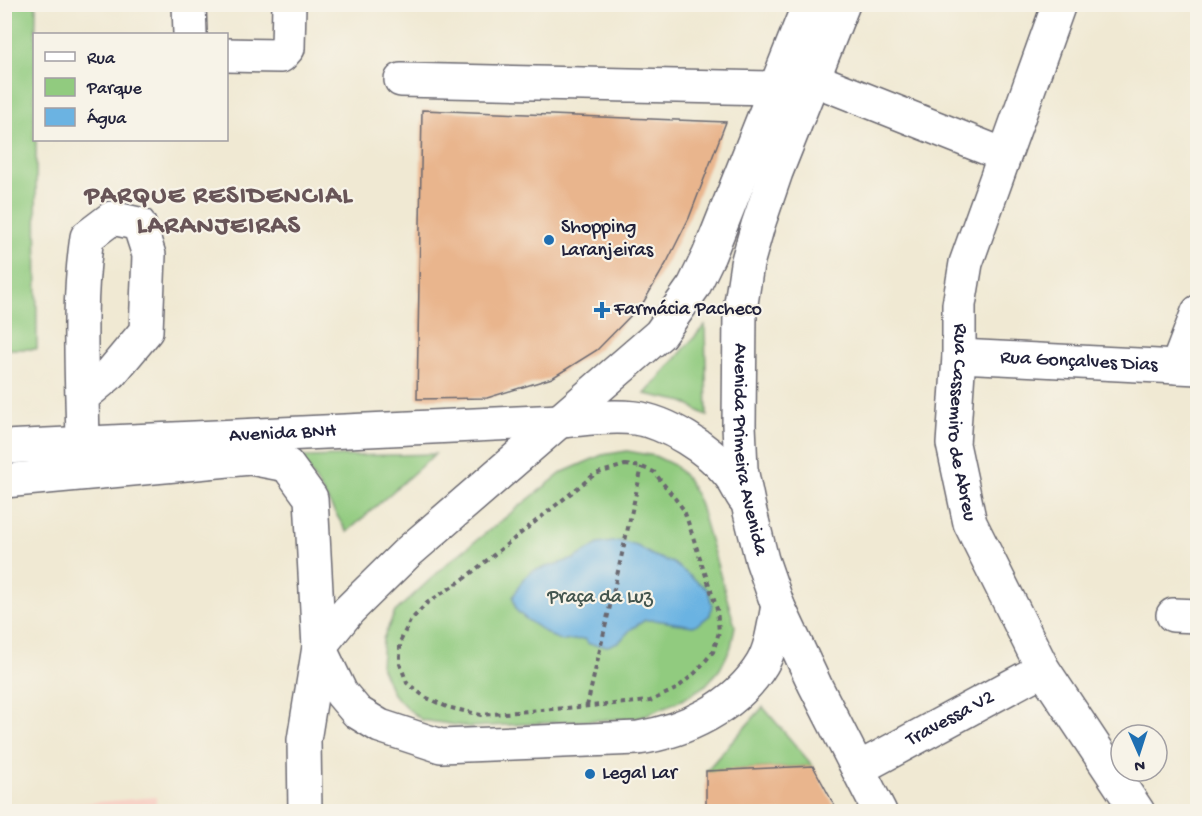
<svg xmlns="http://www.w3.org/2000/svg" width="1202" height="816" viewBox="0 0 1202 816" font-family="'Gochi Hand',sans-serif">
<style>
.built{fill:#f7d1c6}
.green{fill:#91cb7f;stroke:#5a765d;stroke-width:1.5}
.water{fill:#6bb3e2;stroke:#466a8e;stroke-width:1.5}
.building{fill:#e9b58d}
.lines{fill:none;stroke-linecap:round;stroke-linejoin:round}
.minor-casing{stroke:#6a6870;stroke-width:36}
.major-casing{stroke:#6a6870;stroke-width:36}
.path{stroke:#6a6870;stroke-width:4;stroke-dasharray:4.5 4.5;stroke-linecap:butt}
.minor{stroke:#fff;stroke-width:33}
.major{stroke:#fff;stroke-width:33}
.poi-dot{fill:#1f6fb2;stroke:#f7f3e8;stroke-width:2}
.labels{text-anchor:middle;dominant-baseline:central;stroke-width:4.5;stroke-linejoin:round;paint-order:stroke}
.poi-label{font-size:20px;fill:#22223b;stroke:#f7f3e8;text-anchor:start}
.street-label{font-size:20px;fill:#22223b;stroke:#f7f3e8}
.park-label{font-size:20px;fill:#43554f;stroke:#f7f3e8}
.district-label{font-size:26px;font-weight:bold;letter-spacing:1.5px;fill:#685558;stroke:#f7f3e8}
</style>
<rect width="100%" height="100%" fill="#f7f3e8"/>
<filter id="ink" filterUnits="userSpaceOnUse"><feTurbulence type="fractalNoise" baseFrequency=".0167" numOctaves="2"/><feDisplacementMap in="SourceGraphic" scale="12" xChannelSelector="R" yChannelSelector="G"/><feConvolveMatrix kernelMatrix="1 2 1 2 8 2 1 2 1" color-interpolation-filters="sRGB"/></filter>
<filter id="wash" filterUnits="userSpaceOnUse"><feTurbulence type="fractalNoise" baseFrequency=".008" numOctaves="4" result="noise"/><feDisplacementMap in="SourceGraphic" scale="24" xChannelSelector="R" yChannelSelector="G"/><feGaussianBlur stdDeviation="1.35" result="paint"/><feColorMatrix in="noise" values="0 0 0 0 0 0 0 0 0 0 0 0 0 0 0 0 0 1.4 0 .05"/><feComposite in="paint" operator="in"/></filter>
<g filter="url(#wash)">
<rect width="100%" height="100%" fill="#f0e9d3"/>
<path class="built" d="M 156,797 L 156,811 L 5,811 L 29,808 Z"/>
<g class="green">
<path d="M 4,5 L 36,5 L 34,140 L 36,140 L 37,349 L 5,349 Z"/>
<path d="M 705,325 L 707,416 L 684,402 L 645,394 Z"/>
<path d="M 627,451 L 655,456 L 674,465 L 688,480 L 699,502 L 735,626 L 731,647 L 720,669 L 706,685 L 684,699 L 638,718 L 470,727 L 422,720 L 408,709 L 393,694 L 381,666 L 383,639 L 395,612 L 449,562 L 563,472 L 602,455 Z"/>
<path d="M 435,454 L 347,532 L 301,457 Z"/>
<path d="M 763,707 L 813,766 L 706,771 Z"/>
</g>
<path class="water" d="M 620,541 L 637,546 L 652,555 L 673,563 L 708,590 L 712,605 L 710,615 L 700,623 L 693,626 L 655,620 L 645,620 L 631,629 L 620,641 L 608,646 L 589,644 L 584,639 L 563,641 L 551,636 L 526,619 L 516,610 L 513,597 L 523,579 L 532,571 L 574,559 L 598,544 Z"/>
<g id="blocks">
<g class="building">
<path d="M 422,110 L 726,122 L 689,218 L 667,262 L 643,303 L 597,350 L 552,378 L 487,398 L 417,399 Z"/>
<path d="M 813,766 L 838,812 L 706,812 L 706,771 Z"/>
</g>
</g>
</g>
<g filter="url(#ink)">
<use href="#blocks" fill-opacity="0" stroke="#6a6870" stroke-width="1.5"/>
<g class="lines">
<defs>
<g id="minor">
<path d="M 189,4 L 190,34"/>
<path id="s1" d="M 1059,4 L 966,263 L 959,305 L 959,356 L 953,444 L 970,523 L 1043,669 L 1138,812"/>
<path d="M 226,55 L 281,56 L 288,48 L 289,4"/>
<path d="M 813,79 L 1004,155"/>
<path d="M 401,80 L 776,88"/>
<path id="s2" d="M 959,356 L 1198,368"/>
<path d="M 1177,367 L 1198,312"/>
<path d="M 82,397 L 111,373 L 146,331 L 149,255 L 139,224 L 112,218 L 87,237 C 77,305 82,375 83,443"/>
<path id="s3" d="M 4,447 L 560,421"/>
<path d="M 4,481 L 250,458 L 287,465 L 311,498 L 319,647"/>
<path d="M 1173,615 L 1198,616"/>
<path id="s4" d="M 858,769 L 1043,669"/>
</g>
<g id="major">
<path id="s5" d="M 843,4 L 776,172 L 758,225 L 747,264 L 740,310 L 739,425 L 741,469 L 749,508 L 762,560 L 778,606 L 815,685 L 880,812"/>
<path d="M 560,421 C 585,419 610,415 635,418 C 667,422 709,449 729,474 C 735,481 739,491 744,498"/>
<path d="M 319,647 L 349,610 L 406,554 L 660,334 L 694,286 L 709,255 L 809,4"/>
<path d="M 319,647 L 341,693 L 357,712 L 380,726 L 441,746 L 638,738 C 685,731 736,707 762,664 C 772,647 774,625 778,606"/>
<path d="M 305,812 L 304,740 L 319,647"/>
</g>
</defs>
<use href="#minor" class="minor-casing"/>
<use href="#major" class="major-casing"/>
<g class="path">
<path d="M 625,465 L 642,467 L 654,472 L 684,510 L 717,609 L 719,632 L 713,652 L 695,673 L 676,689 L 650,701 L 481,715 L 447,707 L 425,697 L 407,683 L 400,664 L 400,642 L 410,621 L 427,603 L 461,581 L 595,474 Z"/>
<path d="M 587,706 L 642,467"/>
</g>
<use href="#minor" class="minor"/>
<use href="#major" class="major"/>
</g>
</g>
<g class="poi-dot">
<circle cx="549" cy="240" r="6"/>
<path d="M599 301h6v6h6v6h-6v6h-6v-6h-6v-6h6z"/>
<circle cx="590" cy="774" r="6"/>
</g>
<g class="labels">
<g class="poi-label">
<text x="561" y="228">Shopping<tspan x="561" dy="23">Laranjeiras</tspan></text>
<text x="614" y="310">Farmácia Pacheco</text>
<text x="602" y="774">Legal Lar</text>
</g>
<g class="street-label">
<text stroke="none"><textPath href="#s2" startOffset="120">Rua Gonçalves Dias</textPath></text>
<text stroke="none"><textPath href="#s1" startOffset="436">Rua Cassemiro de Abreu</textPath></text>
<text stroke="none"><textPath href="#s3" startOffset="279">Avenida BNH</textPath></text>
<text stroke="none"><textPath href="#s5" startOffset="464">Avenida Primeira Avenida</textPath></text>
<text stroke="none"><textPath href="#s4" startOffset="105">Travessa V2</textPath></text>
</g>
<g class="park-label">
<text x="600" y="598">Praça da Luz</text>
</g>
<g class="district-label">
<text x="219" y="197">PARQUE RESIDENCIAL<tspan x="219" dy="30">LARANJEIRAS</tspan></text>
</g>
</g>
<rect width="1202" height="816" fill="none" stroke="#f7f3e8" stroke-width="24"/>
<rect x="33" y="33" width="195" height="108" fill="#f7f3e8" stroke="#a29fa3" stroke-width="1.5"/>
<rect x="45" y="52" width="30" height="9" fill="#ffffff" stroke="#a29fa3" stroke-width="1.5"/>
<text x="87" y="63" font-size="18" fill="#22223b">Rua</text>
<rect x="45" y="78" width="30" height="18" fill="#91cb7f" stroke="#a29fa3" stroke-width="1.5"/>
<text x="87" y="93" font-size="18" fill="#22223b">Parque</text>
<rect x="45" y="108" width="30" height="18" fill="#6bb3e2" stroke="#a29fa3" stroke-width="1.5"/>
<text x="87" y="123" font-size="18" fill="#22223b">Água</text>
<g transform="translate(1139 753) rotate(177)"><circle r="28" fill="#f7f3e8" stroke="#a29fa3" stroke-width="1.5"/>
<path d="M0-4.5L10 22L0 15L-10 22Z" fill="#1f6fb2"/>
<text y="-9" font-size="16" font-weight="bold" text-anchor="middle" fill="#22223b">N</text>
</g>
</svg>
